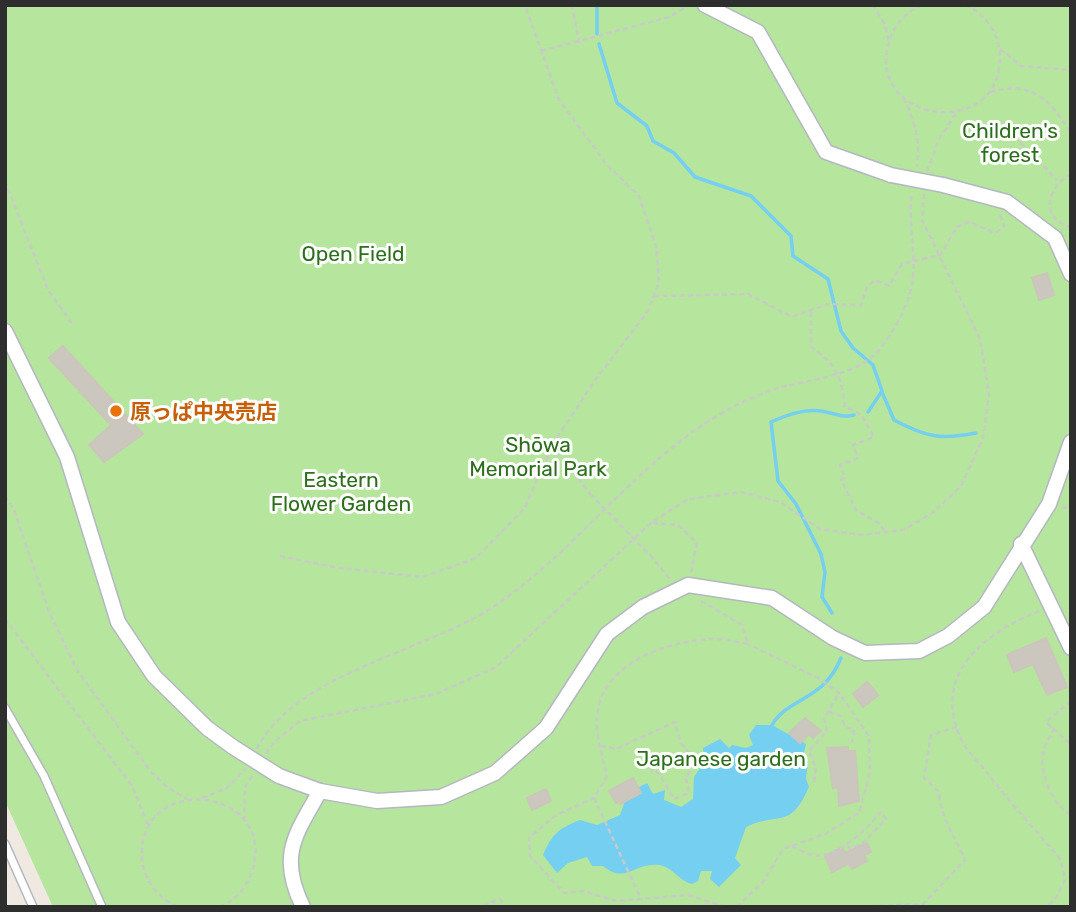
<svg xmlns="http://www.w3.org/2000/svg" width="1076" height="912" viewBox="0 0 1076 912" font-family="Rubik,'Noto Sans JP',sans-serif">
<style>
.green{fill:#b6e59e}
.water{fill:#75cff0}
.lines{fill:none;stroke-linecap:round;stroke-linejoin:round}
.stream{stroke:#75cff0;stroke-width:3.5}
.building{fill:#cbc7bf;stroke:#cbc5ba;stroke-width:2}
.lane-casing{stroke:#b4b7c1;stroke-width:10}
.street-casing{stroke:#b4b7c1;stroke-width:17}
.path{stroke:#c9c9c9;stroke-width:2.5;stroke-dasharray:5 3.5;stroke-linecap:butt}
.lane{stroke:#fff;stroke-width:7}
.street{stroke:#fff;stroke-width:14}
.street-bridge-casing{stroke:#b4b7c1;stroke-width:17;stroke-linecap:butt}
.path-bridge{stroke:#c9c9c9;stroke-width:2.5;stroke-dasharray:5 3.5;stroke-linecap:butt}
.street-bridge{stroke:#fff;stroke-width:14}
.food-dot{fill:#e8710a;stroke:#fff;stroke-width:2.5}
.labels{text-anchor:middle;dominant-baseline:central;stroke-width:6;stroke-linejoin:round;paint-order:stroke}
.park-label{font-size:21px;fill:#2c6e1b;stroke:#fff}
.food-label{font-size:21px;font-weight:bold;fill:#c56008;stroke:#fff;text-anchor:start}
</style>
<rect width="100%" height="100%" fill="#efe9e1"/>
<path class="green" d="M 5,5 L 1071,5 L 1071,907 L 53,907 L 5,801 Z"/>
<path class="water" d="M 756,725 L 772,725 L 806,744 L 802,761 L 808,762 L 806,779 L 809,787 C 789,831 780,811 746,827 L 735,858 L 741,865 L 719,887 L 710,879 L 712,871 L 701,871 L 698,881 L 692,884 C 679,881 673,867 659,865 C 633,862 627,885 603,866 L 592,866 L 587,857 L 568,863 L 557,873 L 543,855 C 552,834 559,828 580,820 L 597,825 L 620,815 L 624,804 L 622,796 L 647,783 L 653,794 L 665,790 L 664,800 L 681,807 L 693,799 L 694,777 L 704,762 L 703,748 L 720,739 L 729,748 L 732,745 L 746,748 L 753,745 L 749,735 Z"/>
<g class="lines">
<g class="stream">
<path d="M 597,34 L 597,5"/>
<path d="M 599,44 L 617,103 L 647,126 L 653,141 L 674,153 L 695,177 L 751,196 L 791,236 L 793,256 L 828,279 L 841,331 L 853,348 L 873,365 L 882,391 L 868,412"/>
<path d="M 882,392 L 894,420 C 926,437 940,440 976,433"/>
<path d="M 832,613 L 822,597 L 825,572 L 821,554 L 796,504 L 778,481 L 771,422 C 787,415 802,409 821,411 C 834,413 841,418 854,415"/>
<path d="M 772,725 C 788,697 824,701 841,658"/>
</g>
</g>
<g class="building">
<path d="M 1047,273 L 1054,295 L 1039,300 L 1032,278 Z"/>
<path d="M 63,346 L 143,434 L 104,462 L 89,445 L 111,425 L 49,358 Z"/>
<path d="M 1046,638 L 1067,687 L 1047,695 L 1033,664 L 1014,672 L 1007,655 Z"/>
<path d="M 867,682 L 878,695 L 863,707 L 853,694 Z"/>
<path d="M 805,718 L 821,731 L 813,738 L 809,734 L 800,743 L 789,733 Z"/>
<path d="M 848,747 L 848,751 L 855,751 L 859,801 L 839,806 L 838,787 L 833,788 L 827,748 Z"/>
<path d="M 633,778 L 641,793 L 620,804 L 619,801 L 616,803 L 609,791 Z"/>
<path d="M 546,789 L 551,801 L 532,810 L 527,798 Z"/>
<path d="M 867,843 L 871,852 L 864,855 L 867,861 L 852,869 L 849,863 L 832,872 L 825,856 L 842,847 L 845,853 Z"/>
</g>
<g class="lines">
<defs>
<g id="lane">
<path d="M 5,708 L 44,776 L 102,907"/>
<path d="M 5,844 L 33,907"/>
</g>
<g id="street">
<path d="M 705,5 L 758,32 L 826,152 L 891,175"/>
<path d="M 943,185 L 1007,202 L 1055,238 L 1071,274"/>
<path d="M 5,331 L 67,457 L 118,622 L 154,676 L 207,728 L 233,747"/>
<path d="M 1021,544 L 1071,648"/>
<path d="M 279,776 L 320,791 L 377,801 L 441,797 L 495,773 L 546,728 L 607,634 L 643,607 L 688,585 L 772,598 L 833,638 L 865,653 L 919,651 L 948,636 L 984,607 L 1049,504 L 1071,442"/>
<path d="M 303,907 C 278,856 295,835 320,791"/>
</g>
</defs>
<use href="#lane" class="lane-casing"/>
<use href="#street" class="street-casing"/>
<g class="path">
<path d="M 572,5 L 579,43"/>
<path d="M 873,5 L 885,25 L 889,42"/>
<path d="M 922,5 C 906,12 895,24 890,39 C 861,122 1002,144 1000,55 C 999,33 985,14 966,5"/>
<path d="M 1000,49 L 1021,66 L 1071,70"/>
<path d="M 541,51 L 669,17 L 689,5"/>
<path d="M 990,92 C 1032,80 1050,100 1071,133"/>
<path d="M 904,98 C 914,121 921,141 917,166"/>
<path d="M 1020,142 L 1057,180"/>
<path d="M 927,171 L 939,139 L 957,112"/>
<path d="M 1071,174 C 1047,186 1039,220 1071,227"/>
<path d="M 5,181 L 48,290 L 73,325"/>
<path d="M 654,296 L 748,294 L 792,317 L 828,304 L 861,305 L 867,287 L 875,280 L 889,286 L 902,264 L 940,255 L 957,227 L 969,222 L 996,233 L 1004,226 L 1000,214"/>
<path d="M 811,312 L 811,347 C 837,365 841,376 845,407 L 861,414 L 874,437 L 853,445 L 858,458 L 840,465 L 845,478 L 841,480 L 856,510 L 880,524 L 885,532"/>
<path d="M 553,444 L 590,494"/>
<path d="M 5,496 L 14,510 L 49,612 L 77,670 L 151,772 L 167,787 L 187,799"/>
<path d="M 1062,507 L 1071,509"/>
<path d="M 653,523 L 678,525 L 697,543 L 691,572"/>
<path d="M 650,555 L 670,579"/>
<path d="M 280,556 L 339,568 L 423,577 L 476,558 L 524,509 L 553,444 L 593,383 L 648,311 L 659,282 L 656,246 L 639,196 L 607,165 L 559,100 L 525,5"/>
<path d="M 701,601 L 742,625 L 748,644 C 736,642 722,638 710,639 C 670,642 613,659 600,702 C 592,727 601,752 607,776 L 594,798 L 556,815 L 529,838 L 530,856 L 564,893 L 583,891 L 617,901 L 688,895 L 726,907"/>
<path d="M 1039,611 C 984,633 931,674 961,739 C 966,750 976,760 984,769 C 1008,800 1035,830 1061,860 L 1065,880 L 1054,901 L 1045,907"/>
<path d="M 5,619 L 132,786 L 149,827"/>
<path d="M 1069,690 L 1071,694"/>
<path d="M 1071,701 L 1046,722 L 1071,745"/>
<path d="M 829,712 L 841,716 L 845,727 L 854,730 L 852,742"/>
<path d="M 1054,728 C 1051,735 1046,742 1044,749 C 1038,771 1051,804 1071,815"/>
<path d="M 601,746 L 616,749 L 675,722 L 681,743 L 695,761 L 686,778 L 689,793 L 674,799 L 659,773 L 652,772 L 654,758"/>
<path d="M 257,749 C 293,676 419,652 485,612 C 575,556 635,460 729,409 C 742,402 758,395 772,390 C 807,379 861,377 883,345 C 893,332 906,309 910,293 C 919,261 907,225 912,193"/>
<path d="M 266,754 L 274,742 L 300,721 L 436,694 L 496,667 L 651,523 L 688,499 L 741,492 L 780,502 L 820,529 L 862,535 L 903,530 L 934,512 L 961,486 L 983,438 L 989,395 L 980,339 L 922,220 L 924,194"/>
<path d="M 814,782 L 816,768 L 809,751 L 827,731 L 824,719 L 839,693"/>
<path d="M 202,798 L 227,788 L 245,769"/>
<path d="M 594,798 L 641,899"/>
<path d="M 244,821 L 245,787 L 253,775"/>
<path d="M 792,846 C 798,849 806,854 812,855 C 836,860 867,829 881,812 L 886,819 L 863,843 L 850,849 L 847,845"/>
<path d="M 177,907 C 157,897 143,879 142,857 C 138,772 275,786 253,868 C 249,885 237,899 220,907"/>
<path d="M 487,907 L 486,904 L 500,899 L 505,907"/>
<path d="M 737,907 L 763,882 L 783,849 L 825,834 L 859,813 L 870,773 L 869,736 L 839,693 L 820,679 L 748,644"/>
<path d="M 854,907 L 923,904 L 965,860 C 955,837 940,817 939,792 L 924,778 L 931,735 L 957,727"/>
</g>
<use href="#lane" class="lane"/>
<use href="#street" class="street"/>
<defs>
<g id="street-bridge">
<path d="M 891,175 L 943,185"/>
<path d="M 233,747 L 279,776"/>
</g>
</defs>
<use href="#street-bridge" class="street-bridge-casing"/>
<path class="path-bridge" d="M 590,494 L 650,555"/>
<use href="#street-bridge" class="street-bridge"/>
</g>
<circle class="food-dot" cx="116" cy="411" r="7"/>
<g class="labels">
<g class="park-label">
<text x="1010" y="130">Children's<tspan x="1010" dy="24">forest</tspan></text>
<text x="353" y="253">Open Field</text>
<text x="538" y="444">Shōwa<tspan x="538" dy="24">Memorial Park</tspan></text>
<text x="341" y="479">Eastern<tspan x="341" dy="24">Flower Garden</tspan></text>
<text x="721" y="758">Japanese garden</text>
</g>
<g class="food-label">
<text x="130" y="411">原っぱ中央売店</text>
</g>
</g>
<rect width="1076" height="912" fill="none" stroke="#2e2e2e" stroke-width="14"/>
</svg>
